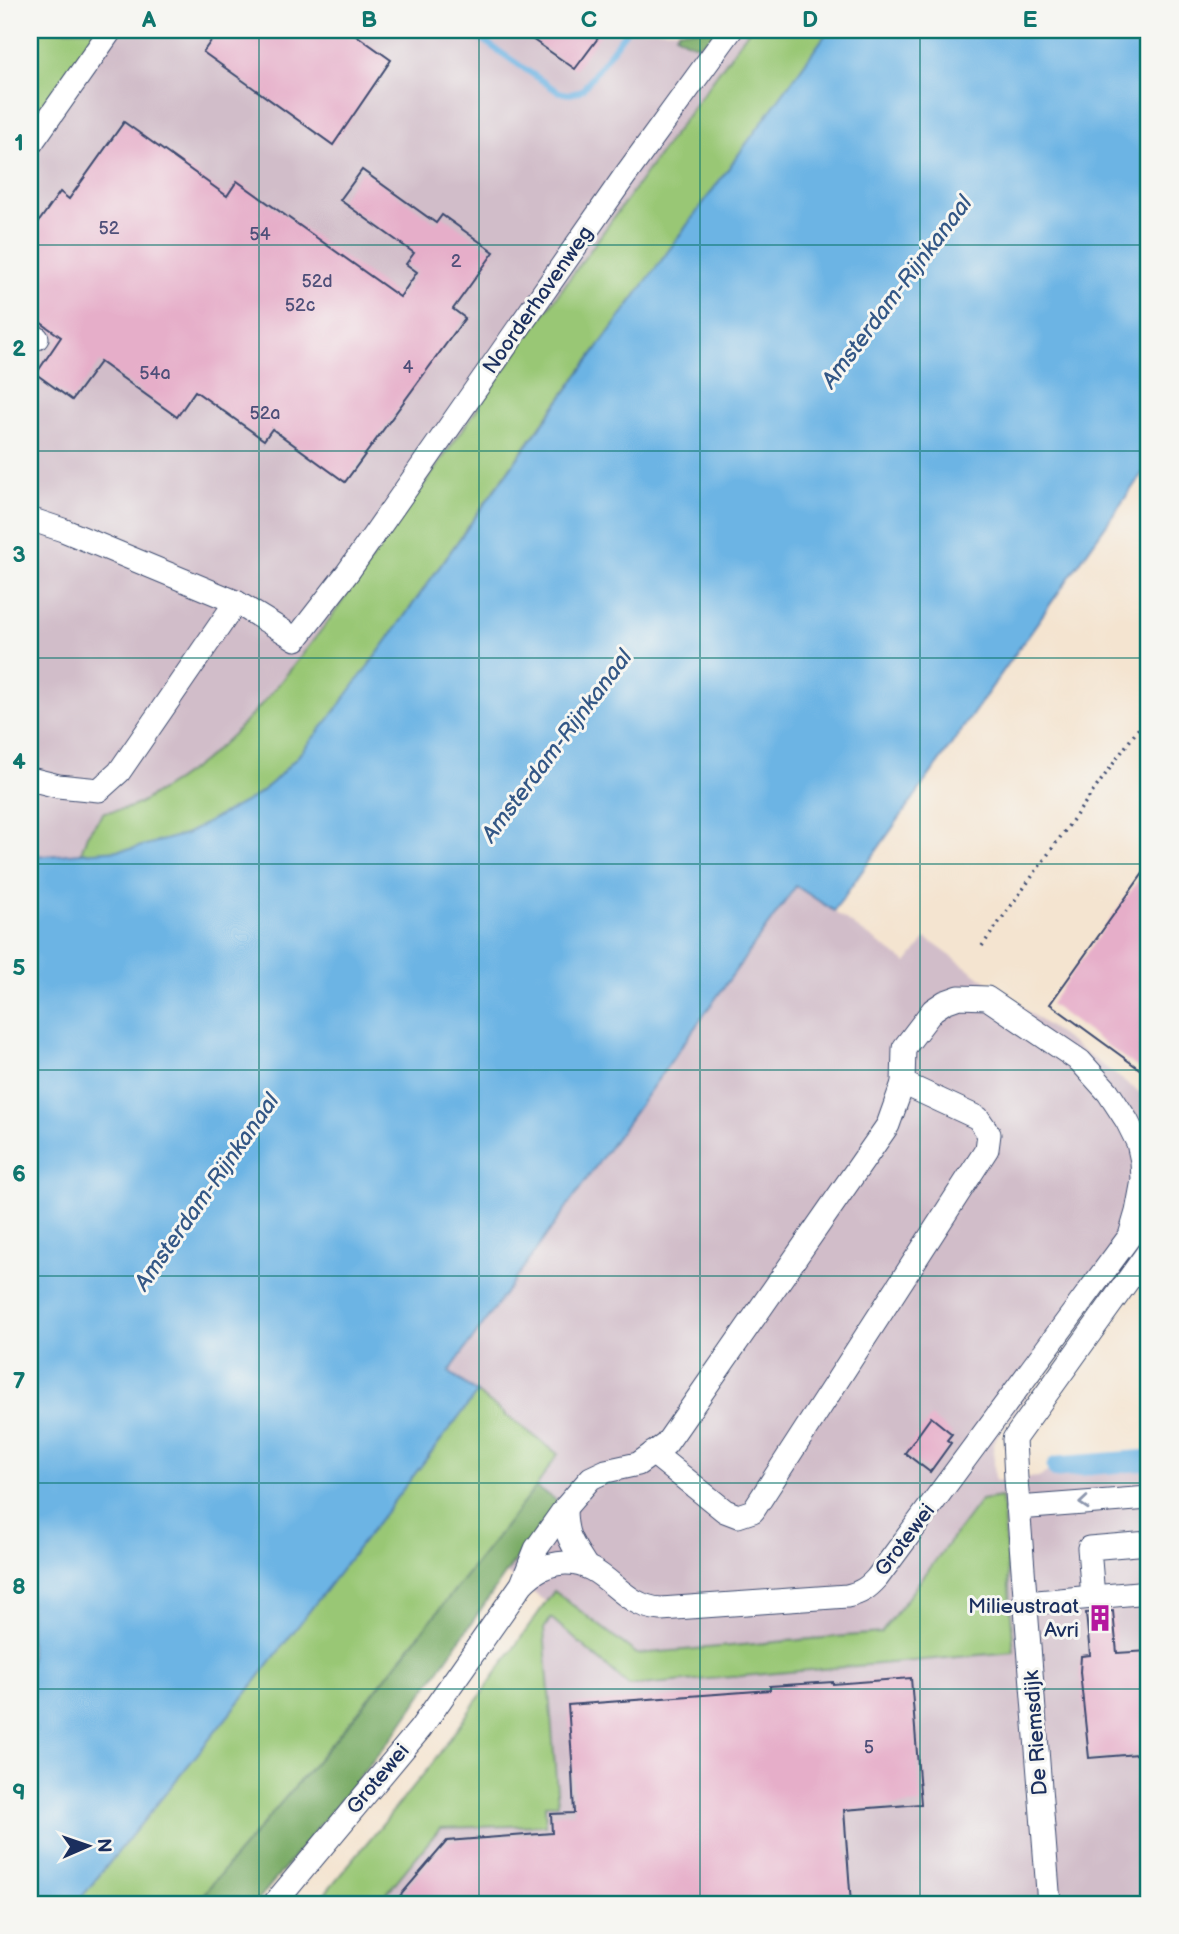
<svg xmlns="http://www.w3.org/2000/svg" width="1179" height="1934" viewBox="0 0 1179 1934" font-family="'Balsamiq Sans',sans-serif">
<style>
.industrial{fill:#d1bdc9}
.green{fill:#99c775;stroke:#5a7b6a;stroke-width:2}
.forest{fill:#7aac66;stroke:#4a6e62;stroke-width:2}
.water{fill:#6cb4e4;stroke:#4472a1;stroke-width:2}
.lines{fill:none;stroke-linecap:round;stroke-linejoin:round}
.stream{stroke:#6cb4e4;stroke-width:6}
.canal{stroke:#6cb4e4;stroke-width:21}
.building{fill:#e6aec9}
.minor-casing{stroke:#3c4a6f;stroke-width:25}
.path{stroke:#3c4a6f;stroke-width:3.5;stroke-dasharray:2 5;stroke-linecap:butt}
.minor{stroke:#fff;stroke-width:23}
.oneway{stroke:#8d97ae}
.grid{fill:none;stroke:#0f766e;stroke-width:2;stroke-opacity:0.55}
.labels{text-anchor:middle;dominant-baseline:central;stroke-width:6;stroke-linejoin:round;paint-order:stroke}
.number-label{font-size:18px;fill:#4e4f79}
.street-label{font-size:21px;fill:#1b2f5e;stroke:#f6f6f2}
.poi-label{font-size:21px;fill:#1b2f5e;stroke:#f6f6f2;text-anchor:end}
.water-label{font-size:23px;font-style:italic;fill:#335786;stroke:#f6f6f2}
.neatline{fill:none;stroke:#0f766e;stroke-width:2.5}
.grid-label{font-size:23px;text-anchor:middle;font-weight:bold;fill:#0f766e}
</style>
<rect width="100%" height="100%" fill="#f6f6f2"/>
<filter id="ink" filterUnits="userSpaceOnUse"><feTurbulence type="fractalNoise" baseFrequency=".0143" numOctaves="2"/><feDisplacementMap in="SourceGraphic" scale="14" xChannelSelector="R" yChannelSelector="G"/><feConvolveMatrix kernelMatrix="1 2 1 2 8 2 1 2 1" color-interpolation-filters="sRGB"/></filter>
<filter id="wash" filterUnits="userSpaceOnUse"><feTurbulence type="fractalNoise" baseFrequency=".00686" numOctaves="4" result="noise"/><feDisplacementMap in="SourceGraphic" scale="28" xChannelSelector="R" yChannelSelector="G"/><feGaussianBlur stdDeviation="1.57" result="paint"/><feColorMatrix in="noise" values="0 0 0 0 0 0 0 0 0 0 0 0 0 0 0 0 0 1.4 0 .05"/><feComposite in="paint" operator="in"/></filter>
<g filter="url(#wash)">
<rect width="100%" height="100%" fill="#f4e4d0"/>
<g class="industrial">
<path d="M 30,30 L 783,30 L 392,600 L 437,626 L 315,804 L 30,915 Z"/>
<path d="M 796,885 L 907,963 L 926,938 L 1149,1099 L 1149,1223 L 993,1442 L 995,1481 L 1038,1477 L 1057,1467 L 1149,1460 L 1149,1904 L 326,1904 L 390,1816 L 432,1764 L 546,1602 L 506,1573 L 558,1503 L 536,1487 L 558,1454 L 449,1372 Z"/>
</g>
<g class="green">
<path d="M 33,30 L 97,30 L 30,126 L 30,35 Z"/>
<path d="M 749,30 L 829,30 C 720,183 607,333 497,486 C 450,551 405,617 357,682 C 331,717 305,755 272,783 C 233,816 183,839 133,849 C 116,852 98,852 81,853 L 87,835 L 104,812 C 113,811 123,810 131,807 C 141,804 150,796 159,791 C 232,749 282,682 332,616 L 526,339 Z"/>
<path d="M 477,1393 L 558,1454 L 536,1487 L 360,1710 L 195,1904 L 76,1904 L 241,1700 Z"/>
<path d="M 1002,1497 L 1014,1652 L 629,1686 L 551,1618 L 544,1629 L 558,1804 L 545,1805 L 546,1825 L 440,1828 L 378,1904 L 316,1904 L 432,1764 L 554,1591 L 637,1654 L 881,1633 L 981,1500 Z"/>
</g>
<g class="forest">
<path d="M 679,30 L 717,30 C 704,48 694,48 676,35 Z"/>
<path d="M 536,1487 L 558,1502 L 506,1573 L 394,1735 L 255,1904 L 195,1904 L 360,1710 Z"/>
</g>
<path class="water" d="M 829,30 L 1149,30 L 1149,464 L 834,911 L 796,886 L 449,1372 L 477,1393 L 241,1700 L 76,1904 L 30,1904 L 30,854 L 45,856 L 131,849 L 186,834 L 254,797 L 273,782 L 298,756 L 329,719 L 386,642 L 496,488 Z"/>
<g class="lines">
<g class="stream">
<path d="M 468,30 L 557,91 C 568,95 573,95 583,89 L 627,30"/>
<path d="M 30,36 L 34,30"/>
</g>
<path class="canal" d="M 1057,1467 L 1149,1460"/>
</g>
<g id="blocks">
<g class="building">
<path d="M 219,30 L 349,30 L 391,60 L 333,145 L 203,52 Z"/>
<path d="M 519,30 L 604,30 L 575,69 Z"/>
<path d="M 124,122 L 227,196 L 237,181 L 400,297 L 417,272 L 406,264 L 414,253 L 340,200 L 362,170 L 436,223 L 442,215 L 494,252 L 453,309 L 465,318 L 345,482 L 272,429 L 264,440 L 195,391 L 177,417 L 100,362 L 72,400 L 36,374 L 61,337 L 30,315 L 30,234 L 60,192 L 69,199 Z"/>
<path d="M 1149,865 L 1149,1076 L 1050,1004 Z"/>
<path d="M 931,1417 L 952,1434 L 947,1440 L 951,1443 L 930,1472 L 905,1453 Z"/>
<path d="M 1113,1611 L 1117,1653 L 1149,1651 L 1149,1753 L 1089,1758 L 1080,1672 L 1081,1656 L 1090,1655 L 1086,1613 Z"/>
<path d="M 911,1678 L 921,1804 L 844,1810 L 851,1904 L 393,1904 L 447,1841 L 552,1833 L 551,1814 L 574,1813 L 572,1773 L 573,1773 L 568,1705 L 770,1690 L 770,1686 L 833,1682 L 833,1684 Z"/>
</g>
</g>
</g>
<g filter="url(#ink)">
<use href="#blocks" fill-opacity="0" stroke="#3c4a6f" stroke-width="2"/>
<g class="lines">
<defs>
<g id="minor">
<path d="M 30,145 L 111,30"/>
<path d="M 30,333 L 37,338"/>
<path d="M 30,519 L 63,530 L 236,602"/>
<path d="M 30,779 L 58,786 L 99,790 L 119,772 L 236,602 L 296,639 L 348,572 L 624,177 L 731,30"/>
<path d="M 653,1453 L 725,1511 L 738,1516 L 753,1511 L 987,1149 L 989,1134 L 978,1118 L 903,1083"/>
<path d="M 565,1508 C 565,1536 571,1542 586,1566"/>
<path d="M 1018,1508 L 1149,1498"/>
<path d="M 1093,1597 L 1089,1548 L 1149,1543"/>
<path d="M 1026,1603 L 1149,1592"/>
<path d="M 274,1904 L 420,1729 L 522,1584 C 534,1571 546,1564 565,1563 C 607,1562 618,1606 661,1609 L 847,1596 C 861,1593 868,1588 877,1578 L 1130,1236 L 1137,1212 L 1143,1180 L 1142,1161 L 1138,1143 L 1127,1121 L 1108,1092 L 1080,1061 L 987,998 L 959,997 L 945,1002 L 933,1010 L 904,1048 L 903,1083 L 888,1125 L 666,1444 L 638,1464 L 606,1471 L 591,1478 L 565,1508 L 536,1549 L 522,1584"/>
<path d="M 1049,1904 L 1016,1479 L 1014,1439 L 1149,1251"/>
</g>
</defs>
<use href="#minor" class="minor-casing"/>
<path class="path" d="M 982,946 L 1149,714"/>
<use href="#minor" class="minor"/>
</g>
<defs><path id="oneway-chevron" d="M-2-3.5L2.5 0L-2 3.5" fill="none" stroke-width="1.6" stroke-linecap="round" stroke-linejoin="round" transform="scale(1.75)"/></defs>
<use class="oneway" href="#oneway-chevron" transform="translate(1084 1503) rotate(175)"/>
</g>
<path class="grid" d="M 259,30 L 259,1904M 479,30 L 479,1904M 700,30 L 700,1904M 920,30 L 920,1904M 30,245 L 1149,245M 30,451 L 1149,451M 30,658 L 1149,658M 30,864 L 1149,864M 30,1070 L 1149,1070M 30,1276 L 1149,1276M 30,1483 L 1149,1483M 30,1689 L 1149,1689"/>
<defs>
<symbol id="building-bare" viewBox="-9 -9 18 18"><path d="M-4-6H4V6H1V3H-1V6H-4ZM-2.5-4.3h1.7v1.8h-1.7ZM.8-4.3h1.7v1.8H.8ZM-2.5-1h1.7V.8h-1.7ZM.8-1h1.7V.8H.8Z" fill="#b5179e" stroke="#f6f6f2" stroke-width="2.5" paint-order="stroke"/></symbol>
</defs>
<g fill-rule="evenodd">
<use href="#building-bare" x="1081" y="1599" width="38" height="38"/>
</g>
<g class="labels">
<g class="number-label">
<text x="109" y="228">52</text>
<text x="260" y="234">54</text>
<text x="456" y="261">2</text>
<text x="317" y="281">52d</text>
<text x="300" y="305">52c</text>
<text x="408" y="367">4</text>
<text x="155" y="373">54a</text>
<text x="265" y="413">52a</text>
<text x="869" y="1747">5</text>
</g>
<g class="street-label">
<text transform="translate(538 300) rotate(-55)">Noorderhavenweg</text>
<text transform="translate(905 1540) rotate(-53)">Grotewei</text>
<text transform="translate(1036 1733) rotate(-94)">De Riemsdijk</text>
<text transform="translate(378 1779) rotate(-50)">Grotewei</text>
</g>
<g class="poi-label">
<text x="1079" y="1606">Milieustraat<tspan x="1079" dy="24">Avri</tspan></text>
</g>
<g class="water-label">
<text transform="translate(897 292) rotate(-53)">Amsterdam-Rijnkanaal</text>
<text transform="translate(557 746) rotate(-53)">Amsterdam-Rijnkanaal</text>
<text transform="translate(207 1192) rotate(-55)">Amsterdam-Rijnkanaal</text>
</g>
</g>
<rect width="1179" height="1934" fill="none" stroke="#f6f6f2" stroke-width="77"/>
<g transform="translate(88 1846) rotate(88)" stroke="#f6f6f2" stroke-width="5" paint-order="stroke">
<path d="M0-5L12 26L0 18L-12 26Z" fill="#1b2f5e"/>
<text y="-10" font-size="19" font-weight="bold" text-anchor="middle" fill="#1b2f5e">N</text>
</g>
<rect x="38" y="38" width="1102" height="1858" class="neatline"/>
<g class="grid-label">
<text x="149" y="27">A</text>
<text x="369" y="27">B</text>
<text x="589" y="27">C</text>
<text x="810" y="27">D</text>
<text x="1030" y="27">E</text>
<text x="19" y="150">1</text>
<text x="19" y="356">2</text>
<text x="19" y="562">3</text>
<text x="19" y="769">4</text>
<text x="19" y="975">5</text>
<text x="19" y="1181">6</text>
<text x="19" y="1388">7</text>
<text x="19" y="1594">8</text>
<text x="19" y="1800">9</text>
</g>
</svg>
